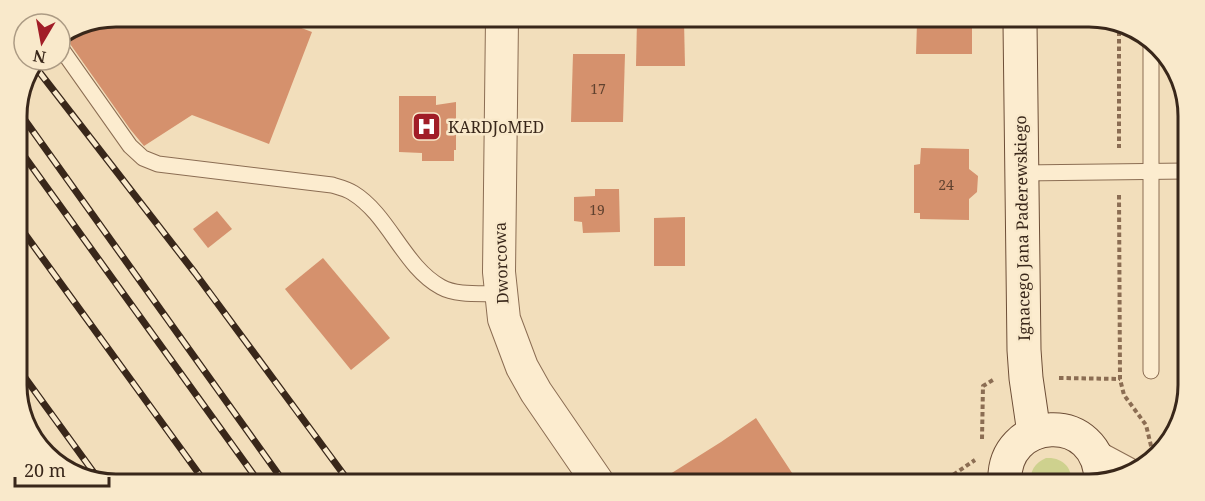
<svg xmlns="http://www.w3.org/2000/svg" width="1205" height="501" viewBox="0 0 1205 501" font-family="'Noto Serif',serif">
<style>
.green{fill:#ced18e}
.building{fill:#d5916d}
.lines{fill:none;stroke-linecap:round;stroke-linejoin:round}
.lane-casing{stroke:#8b6d53;stroke-width:17}
.street-casing{stroke:#8b6d53;stroke-width:34}
.secondary-casing{stroke:#6d4e37;stroke-width:35}
.path{stroke:#8b6d53;stroke-width:4;stroke-dasharray:4.5 3;stroke-linecap:butt}
.lane{stroke:#fceccf;stroke-width:15}
.street{stroke:#fceccf;stroke-width:32}
.secondary{stroke:#fceccf;stroke-width:33}
.rail-casing{stroke:#39271a;stroke-width:7}
.rail{stroke:#f9e9cb;stroke-width:4.5;stroke-dasharray:14;stroke-linecap:butt}
.labels{text-anchor:middle;dominant-baseline:central;stroke-width:5;stroke-linejoin:round;paint-order:stroke}
.number-label{font-size:14px;fill:#60422f}
.poi-label{font-size:16px;fill:#39271a;stroke:#f9e9cb;text-anchor:start}
.street-label{font-size:16px;fill:#39271a;stroke:#f9e9cb}
.rim{fill:none;stroke:#39271a;stroke-width:3}
</style>
<rect width="100%" height="100%" fill="#f2debb"/>
<path class="green" d="M 1046,458 C 1063,457 1073,468 1071,484 L 1031,484 C 1029,471 1035,463 1046,458 Z"/>
<g class="building">
<path d="M 116,16 L 275,18 L 312,32 L 269,144 L 192,115 L 144,146 L 130,129 L 68,41 L 62,37 Z"/>
<path d="M 637,20 L 684,21 L 685,66 L 636,66 Z"/>
<path d="M 917,22 L 972,23 L 972,54 L 916,54 Z"/>
<path d="M 573,54 L 625,54 L 623,122 L 571,122 Z"/>
<path d="M 399,96 L 436,96 L 436,105 L 456,102 L 456,150 L 454,150 L 454,161 L 422,161 L 422,153 L 399,152 Z"/>
<path d="M 921,148 L 969,149 L 969,169 L 978,176 L 977,192 L 969,199 L 969,220 L 920,219 L 920,213 L 914,213 L 914,165 L 920,164 Z"/>
<path d="M 595,189 L 619,189 L 620,232 L 583,233 L 582,222 L 574,221 L 574,197 L 595,196 Z"/>
<path d="M 217,211 L 232,229 L 208,248 L 193,229 Z"/>
<path d="M 685,217 L 685,266 L 654,266 L 654,218 Z"/>
<path d="M 323,258 L 390,338 L 351,370 L 285,289 Z"/>
<path d="M 756,418 L 798,482 L 659,481 L 721,442 Z"/>
</g>
<g class="lines">
<defs>
<g id="lane">
<path d="M 1151,42 L 1151,371"/>
<path d="M 60,47 L 130,146 L 143,158 L 158,164 L 332,185 C 339,187 347,189 353,193 C 389,215 404,267 441,287 C 457,296 482,293 500,294"/>
<path d="M 1021,173 L 1186,171"/>
</g>
<g id="street">
<path d="M 502,19 L 499,272 L 504,319 L 522,367 L 536,392 L 597,481"/>
<path d="M 1098,458 L 1126,473"/>
</g>
<g id="secondary">
<path d="M 1020,23 L 1024,350 L 1026,378 L 1034,433"/>
<path d="M 1005,484 C 1000,415 1101,409 1101,482"/>
</g>
</defs>
<use href="#lane" class="lane-casing"/>
<use href="#street" class="street-casing"/>
<use href="#secondary" class="secondary-casing"/>
<g class="path">
<path d="M 1119,24 L 1119,148"/>
<path d="M 1119,195 L 1120,379 L 1124,395 L 1146,425 L 1152,450"/>
<path d="M 1059,378 L 1120,379"/>
<path d="M 982,439 L 983,386 L 993,380"/>
<path d="M 941,483 L 975,460"/>
</g>
<use href="#lane" class="lane"/>
<use href="#street" class="street"/>
<use href="#secondary" class="secondary"/>
<defs>
<g id="rail">
<path d="M 37,69 L 195,273 L 347,479"/>
<path d="M 17,109 L 281,478"/>
<path d="M 17,146 L 256,478"/>
<path d="M 17,223 L 202,478"/>
<path d="M 18,368 L 97,477"/>
</g>
</defs>
<use href="#rail" class="rail-casing"/>
<use href="#rail" class="rail"/>
</g>
<defs>
<symbol id="hospital-square" viewBox="-11 -11 22 22"><rect x="-9" y="-9" width="18" height="18" rx="4" fill="#a11d27" stroke="#f9e9cb"/><path d="M-5-5h3v3.5h4V-5h3V5h-3V1.5h-4V5h-3Z" fill="#fff"/></symbol>
</defs>
<g fill-rule="evenodd">
<use href="#hospital-square" x="410" y="110" width="33" height="33"/>
</g>
<g class="labels">
<g class="number-label">
<text x="598" y="88">17</text>
<text x="946" y="184">24</text>
<text x="597" y="209">19</text>
</g>
<g class="poi-label">
<text x="448" y="127">KARDJoMED</text>
</g>
<g class="street-label">
<text transform="translate(1022 228) rotate(-91)">Ignacego Jana Paderewskiego</text>
<text transform="translate(501 263) rotate(-92)">Dworcowa</text>
</g>
</g>
<path d="M0 0H1205V501H0ZM116 27H1089A89 89 0 0 1 1178 116V385A89 89 0 0 1 1089 474H116A89 89 0 0 1 27 385V116A89 89 0 0 1 116 27Z" fill="#f9e9cb" fill-rule="evenodd"/>
<path class="rim" d="M116 27H1089A89 89 0 0 1 1178 116V385A89 89 0 0 1 1089 474H116A89 89 0 0 1 27 385V116A89 89 0 0 1 116 27Z"/>
<g transform="translate(42 42) rotate(190)"><circle r="28" fill="#f9e9cb" stroke="#ac9b84" stroke-width="1.5"/>
<path d="M0-4.5L10 22L0 15L-10 22Z" fill="#a11d27"/>
<text y="-9" font-size="16" font-weight="bold" text-anchor="middle" fill="#39271a">N</text>
</g>
<path d="M15 477v9h94v-9" fill="none" stroke="#39271a" stroke-width="3"/>
<text x="24" y="477" font-size="18" fill="#39271a" stroke="#f9e9cb" stroke-width="4.5" paint-order="stroke">20 m</text>
</svg>
